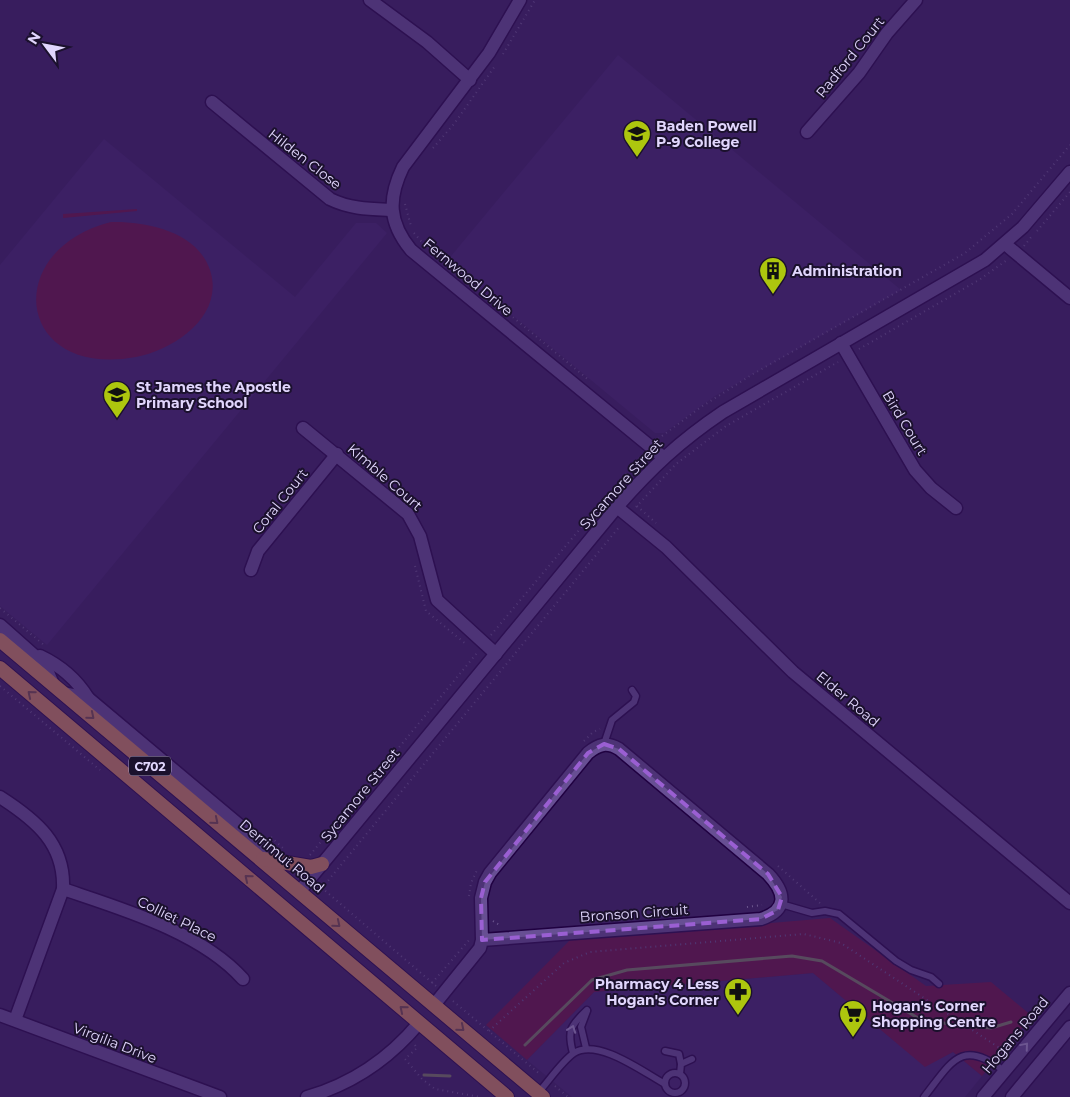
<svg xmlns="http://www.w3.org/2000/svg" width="1070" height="1097" viewBox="0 0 1070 1097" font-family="Montserrat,sans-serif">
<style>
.built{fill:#41246b}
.green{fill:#6e103c}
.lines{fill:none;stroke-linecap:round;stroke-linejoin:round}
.stream{stroke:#7d815d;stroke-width:3}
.service-casing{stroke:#200141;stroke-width:9}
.minor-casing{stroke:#200141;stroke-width:15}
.tertiary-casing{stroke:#200141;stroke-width:15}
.trunk-casing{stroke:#200141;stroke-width:16}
.path{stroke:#6c578f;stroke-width:2;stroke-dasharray:1 4;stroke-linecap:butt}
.service{stroke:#674f93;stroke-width:6}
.minor{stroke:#674f93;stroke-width:12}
.tertiary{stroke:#674f93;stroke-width:12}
.trunk{stroke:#da8c5b;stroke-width:14}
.oneway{stroke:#7a4e44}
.oneway2{stroke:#aa99cd}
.marked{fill:none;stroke:#9a5fd2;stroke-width:4;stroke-dasharray:10 6;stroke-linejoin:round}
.labels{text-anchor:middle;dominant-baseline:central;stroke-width:4;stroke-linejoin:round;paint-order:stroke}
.shield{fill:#1b112d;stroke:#a69bbf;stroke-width:1}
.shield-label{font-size:12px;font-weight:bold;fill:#e1d6fd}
.street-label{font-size:14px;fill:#e1d6fd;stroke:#1b112d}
.poi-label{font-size:14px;font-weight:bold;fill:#e1d6fd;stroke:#1b112d;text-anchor:start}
</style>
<rect width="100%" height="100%" fill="#381e5e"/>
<g class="built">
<path d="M 618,55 L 901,290 L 715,396 L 664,433 L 655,433 L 447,261 Z"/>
<path d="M 104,139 L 295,297 L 356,223 L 376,223 L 387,233 L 47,645 L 0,606 L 0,265 Z"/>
<path d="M 813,973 L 925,1066 L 953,1052 L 982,1076 L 965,1097 L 572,1097 L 527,1060 L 594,992 Z"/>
</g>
<g class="green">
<path d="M 137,209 L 137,211 L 63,218 L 63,214 Z"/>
<path d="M 111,222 C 145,221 197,231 210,270 C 225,316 174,350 136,357 C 16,379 0,250 111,222 Z"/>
<path d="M 830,918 L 926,986 L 991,982 L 1032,1016 L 982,1076 L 953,1052 L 925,1067 L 813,973 L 594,992 L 527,1060 L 486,1025 L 570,940 Z"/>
</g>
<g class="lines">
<g class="stream">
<path d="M 525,1045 L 592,980 L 627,970 L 792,956 L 822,961 L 918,1018 L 954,1025 L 991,1028 L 1011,1022"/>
<path d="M 424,1075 L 450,1076"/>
</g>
<defs>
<g id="service">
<path d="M 604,744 L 612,720 L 634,702 L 636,696 L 632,690"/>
<path d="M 781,904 L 812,913 L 825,911 L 839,914 L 896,961 L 911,970 L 931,977 L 939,984"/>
<path d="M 586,1048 L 581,1027 L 587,1011"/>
<path d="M 665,1051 L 679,1054 L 681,1064"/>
<path d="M 573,1053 C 567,1031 570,1026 587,1010"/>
<circle cx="675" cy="1083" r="10"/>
<path d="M 680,1074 L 681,1064 L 692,1059"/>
<path d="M 538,1093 C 548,1082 562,1061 574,1053 C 598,1038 643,1072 665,1084"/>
<path d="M 924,1097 C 951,1063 961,1037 1004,1071"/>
</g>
<g id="minor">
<path d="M 370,0 L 427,42 L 470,80"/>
<path d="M 520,0 L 489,53 L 403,167 C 388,198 388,222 411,250 L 663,457"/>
<path d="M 212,102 L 330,199 C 350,209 370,209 392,210"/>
<path d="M 807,132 L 859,73 L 887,33 L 916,0"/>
<path d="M 1005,244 L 1070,298"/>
<path d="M 841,343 L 915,470 L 931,488 L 956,508"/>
<path d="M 303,428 L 408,514 L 420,536 L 437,600 L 496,654"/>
<path d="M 617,507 L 666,547 L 793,672 L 1070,903"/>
<path d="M 251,570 L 258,551 L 337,454"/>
<path d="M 0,625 L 45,665 L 53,684"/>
<path d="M 40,656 C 59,665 77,680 88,698"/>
<path d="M 64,693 L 88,698 L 257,840 L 263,848 L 260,859"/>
<path d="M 0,797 C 36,820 65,844 63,889 L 15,1020"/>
<path d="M 63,889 C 122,909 201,932 243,979"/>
<path d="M 299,892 L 617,507 C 651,468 680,441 723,412 L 985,260 L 1023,227 L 1070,172"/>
<path d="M 434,1005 L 480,948 L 482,940 L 481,898 L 485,882 L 490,873 L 588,753 C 599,744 607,742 619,749 L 768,874 C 786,893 788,910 761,919 L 482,940"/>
</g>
<g id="tertiary">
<path d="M 0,1015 L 220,1097"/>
<path d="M 307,1097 C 352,1084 389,1059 419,1023"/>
<path d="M 983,1097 L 1070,993"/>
<path d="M 1012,1097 L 1070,1027"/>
</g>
<g id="trunk">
<path d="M 0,640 L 543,1097"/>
<path d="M 0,668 L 507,1097"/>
<path d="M 263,859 L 311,867 L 322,864"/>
</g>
</defs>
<use href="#service" class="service-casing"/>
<use href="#minor" class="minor-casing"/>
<use href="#tertiary" class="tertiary-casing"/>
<use href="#trunk" class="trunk-casing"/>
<g class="path">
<path d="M 503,54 L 535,0"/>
<path d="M 433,148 L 454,124 L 495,66"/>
<path d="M 405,204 L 411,226"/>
<path d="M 1037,231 L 1070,192"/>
<path d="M 414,233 L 421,241 L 590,381"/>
<path d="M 1024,246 L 1032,236"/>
<path d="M 859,349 L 979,280 L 1007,260"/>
<path d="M 658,439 L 701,407 L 753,374 L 965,253 L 1012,214 L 1070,145"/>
<path d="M 637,506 L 656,523"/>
<path d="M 636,507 L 676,464 L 726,426 L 838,362"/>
<path d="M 415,566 L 426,611 L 467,645"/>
<path d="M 0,608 L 44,645"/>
<path d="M 491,635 L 642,455"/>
<path d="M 0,686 L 100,770"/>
<path d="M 584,741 L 593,732 L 600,729"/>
<path d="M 271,837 L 284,849"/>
<path d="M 310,855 L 477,653"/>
<path d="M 778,866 L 821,904"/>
<path d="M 469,896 L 471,883 L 478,868"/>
<path d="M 747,907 L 762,905"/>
<path d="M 493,921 L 501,926"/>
<path d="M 432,983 L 470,939"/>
<path d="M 436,986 L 322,888 L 620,526"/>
<path d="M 453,1001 L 541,1075"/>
<path d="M 489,1031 L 564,963 L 590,952 L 804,934 L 841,943 L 1004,1051 L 998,1058"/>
<path d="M 415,1045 L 417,1048 L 405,1059 L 422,1079 L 435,1089 L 480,1097"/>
<path d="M 555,1086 L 568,1097"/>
</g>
<use href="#service" class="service"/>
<use href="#minor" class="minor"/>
<use href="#tertiary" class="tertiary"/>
<use href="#trunk" class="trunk"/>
</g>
<defs><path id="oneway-chevron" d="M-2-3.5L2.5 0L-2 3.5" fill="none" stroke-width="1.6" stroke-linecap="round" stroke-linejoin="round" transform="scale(1.25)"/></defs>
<g class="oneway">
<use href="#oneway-chevron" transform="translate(31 694) rotate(-140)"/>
<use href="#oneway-chevron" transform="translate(91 716) rotate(40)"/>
<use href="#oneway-chevron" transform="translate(215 821) rotate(40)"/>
<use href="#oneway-chevron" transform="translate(248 878) rotate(-140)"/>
<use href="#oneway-chevron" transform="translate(337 924) rotate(40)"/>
<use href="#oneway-chevron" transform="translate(403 1009) rotate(-140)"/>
<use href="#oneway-chevron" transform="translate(461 1028) rotate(40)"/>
</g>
<g class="oneway2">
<use href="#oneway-chevron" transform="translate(572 1029) rotate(-70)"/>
<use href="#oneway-chevron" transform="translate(1025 1046) rotate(-50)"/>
</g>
<path d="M0 0H1070V1097H0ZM 604,744 L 619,749 L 768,874 L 782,897 L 778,910 L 761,919 L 482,940 L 481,898 L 485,882 L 588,753 Z" fill="#381e5e" fill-opacity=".55" fill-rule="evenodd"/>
<path class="marked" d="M 604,744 L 619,749 L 768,874 L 782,897 L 778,910 L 761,919 L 482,940 L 481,898 L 485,882 L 588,753 Z"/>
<defs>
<symbol id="school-pin" viewBox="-11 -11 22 30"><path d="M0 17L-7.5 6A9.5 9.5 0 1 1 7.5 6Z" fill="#adc60e" stroke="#1b112d"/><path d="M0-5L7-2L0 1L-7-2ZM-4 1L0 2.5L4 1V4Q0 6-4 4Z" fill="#111"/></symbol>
<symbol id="building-pin" viewBox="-11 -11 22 30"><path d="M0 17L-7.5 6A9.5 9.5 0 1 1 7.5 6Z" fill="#adc60e" stroke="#1b112d"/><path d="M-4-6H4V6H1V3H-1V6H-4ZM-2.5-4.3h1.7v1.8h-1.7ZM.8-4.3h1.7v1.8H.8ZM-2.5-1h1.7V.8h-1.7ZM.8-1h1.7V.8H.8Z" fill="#111"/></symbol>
<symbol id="pharmacy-pin" viewBox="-11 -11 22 30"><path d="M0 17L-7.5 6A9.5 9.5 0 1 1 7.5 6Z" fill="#adc60e" stroke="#1b112d"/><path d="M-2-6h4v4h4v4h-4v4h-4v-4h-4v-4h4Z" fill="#111"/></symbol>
<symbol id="supermarket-pin" viewBox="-11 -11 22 30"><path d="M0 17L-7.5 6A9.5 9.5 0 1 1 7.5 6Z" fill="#adc60e" stroke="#1b112d"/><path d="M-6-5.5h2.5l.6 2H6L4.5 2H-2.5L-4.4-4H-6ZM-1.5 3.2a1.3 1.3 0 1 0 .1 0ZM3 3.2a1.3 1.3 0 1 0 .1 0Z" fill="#111"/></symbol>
</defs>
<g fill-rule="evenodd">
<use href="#school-pin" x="621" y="118" width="32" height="43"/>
<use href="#building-pin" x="757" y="255" width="32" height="43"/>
<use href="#school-pin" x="101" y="379" width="32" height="43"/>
<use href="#pharmacy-pin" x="722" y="976" width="32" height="43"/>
<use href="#supermarket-pin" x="837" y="998" width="32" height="43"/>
</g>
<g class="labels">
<rect class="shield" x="129" y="756.5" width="42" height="19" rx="4"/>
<g class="shield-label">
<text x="150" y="766">C702</text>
</g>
<g class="street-label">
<text transform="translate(850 57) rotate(-51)">Radford Court</text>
<text transform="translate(305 159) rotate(38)">Hilden Close</text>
<text transform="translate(468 277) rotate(40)">Fernwood Drive</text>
<text transform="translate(905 423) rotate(59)">Bird Court</text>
<text transform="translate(385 477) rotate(41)">Kimble Court</text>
<text transform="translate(621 484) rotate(-48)">Sycamore Street</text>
<text transform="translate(280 501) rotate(-51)">Coral Court</text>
<text transform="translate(848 699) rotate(40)">Elder Road</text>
<text transform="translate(360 795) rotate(-51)">Sycamore Street</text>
<text transform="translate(282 856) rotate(40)">Derrimut Road</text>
<text transform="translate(634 913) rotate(-4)">Bronson Circuit</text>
<text transform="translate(177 919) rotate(26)">Colliet Place</text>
<text transform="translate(1015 1035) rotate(-50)">Hogans Road</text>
<text transform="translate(115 1043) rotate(21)">Virgilia Drive</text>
</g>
<g class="poi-label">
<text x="656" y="126">Baden Powell<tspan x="656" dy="16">P-9 College</tspan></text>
<text x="792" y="271">Administration</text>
<text x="136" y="387">St James the Apostle<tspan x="136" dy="16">Primary School</tspan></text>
<text x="719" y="984" text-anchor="end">Pharmacy 4 Less<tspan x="719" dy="16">Hogan's Corner</tspan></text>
<text x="872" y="1006">Hogan's Corner<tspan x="872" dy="16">Shopping Centre</tspan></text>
</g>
</g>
<g transform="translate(45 45) rotate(302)" stroke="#1b112d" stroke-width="4" paint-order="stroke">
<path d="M0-4L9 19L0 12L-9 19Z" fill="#e1d6fd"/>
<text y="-8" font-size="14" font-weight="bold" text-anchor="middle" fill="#e1d6fd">N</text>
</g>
</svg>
